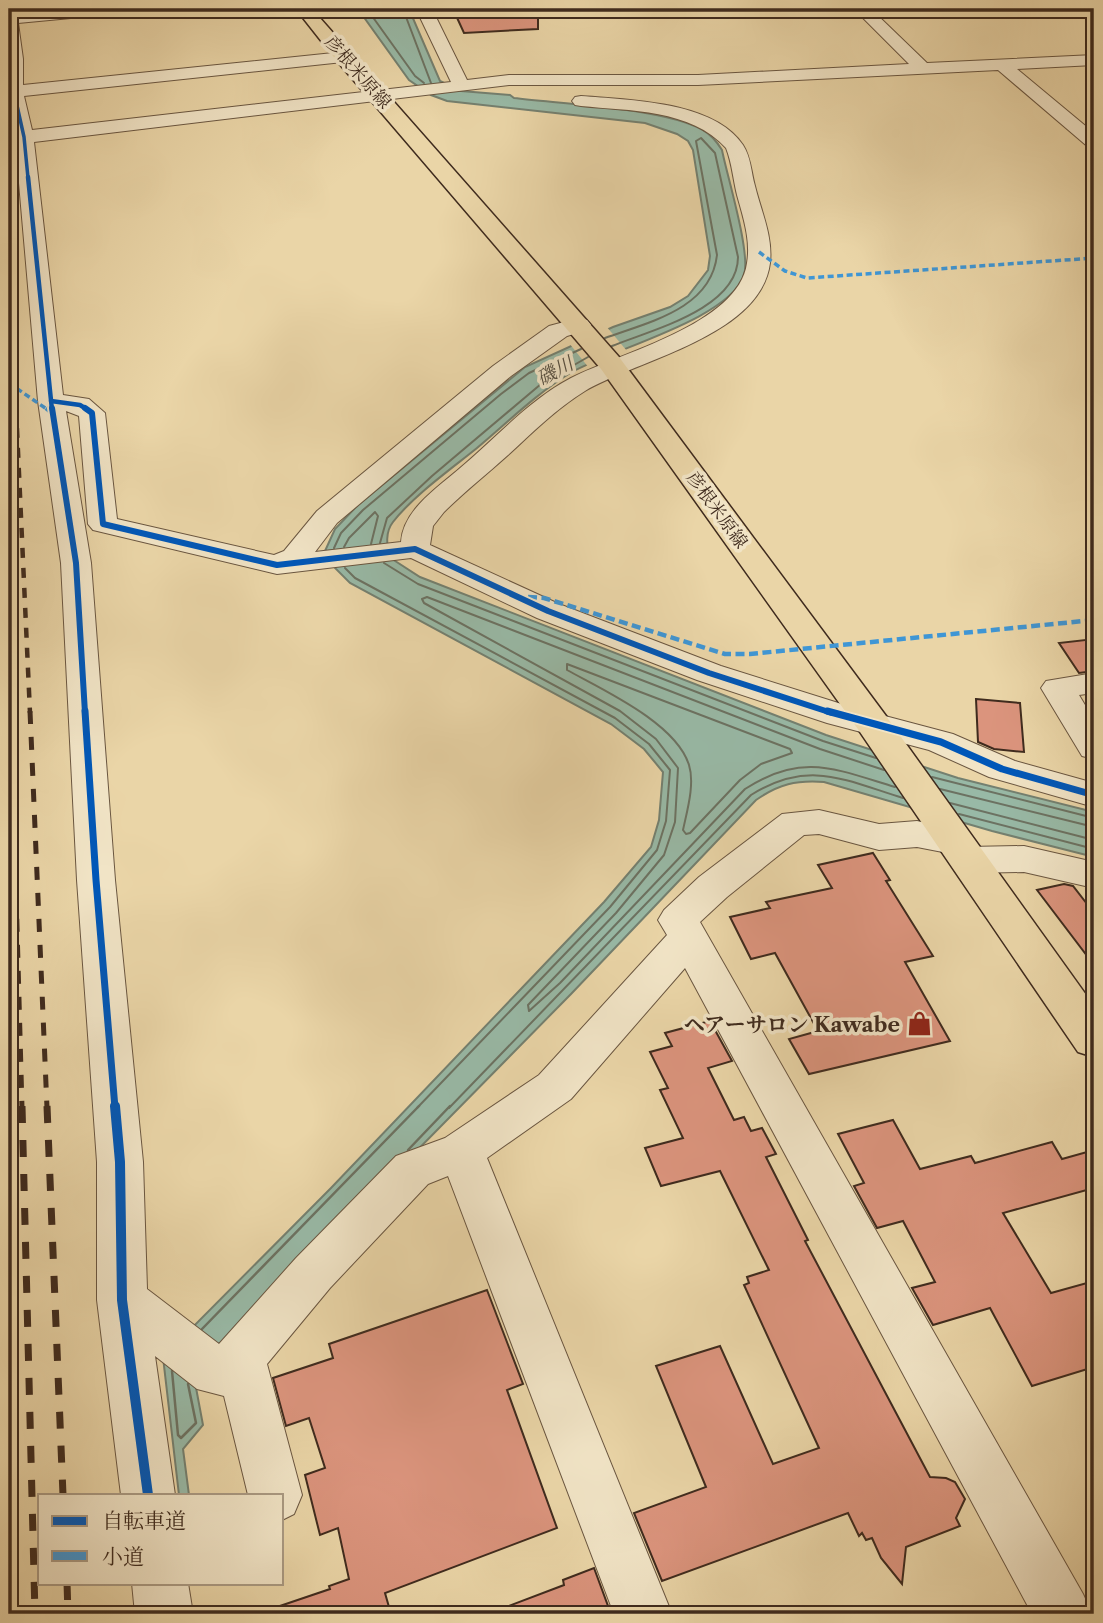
<svg xmlns="http://www.w3.org/2000/svg" width="1103" height="1623" viewBox="0 0 1103 1623" font-family="'Libre Caslon Text','Noto Serif JP',serif">
<style>
.water{fill:#98b9a6;stroke:#748070;stroke-width:2}
.pier{fill:#ead5a7}
.lines{fill:none;stroke-linecap:round;stroke-linejoin:round}
.shore-far1{stroke:#6c7262;stroke-width:2}
.shore{stroke:#6c7262;stroke-width:2.5}
.building{fill:#db947d;stroke:#3f2b1e;stroke-width:2}
.minor-casing{stroke:#6a5640;stroke-width:2}
.major-casing{stroke:#3f2b1e;stroke-width:3}
.minor{fill:#f1e4c6;fill-rule:evenodd}
.major{fill:#ead5a7;fill-rule:evenodd}
.rail-far3{stroke:#3f2b1e;stroke-width:3.5;stroke-dasharray:8 8;stroke-linecap:butt}
.rail-far2{stroke:#3f2b1e;stroke-width:4.5;stroke-dasharray:10 10;stroke-linecap:butt}
.rail-far1{stroke:#3f2b1e;stroke-width:5;stroke-dasharray:13 13;stroke-linecap:butt}
.rail{stroke:#3f2b1e;stroke-width:7;stroke-dasharray:17 17;stroke-linecap:butt}
.quiet-far1{stroke:#3f96d5;stroke-width:3.5;stroke-dasharray:6 3.5;stroke-linecap:butt}
.quiet{stroke:#3f96d5;stroke-width:4.5;stroke-dasharray:9 4.5;stroke-linecap:butt}
.cycleway-far4-casing{stroke:#f1e4c6;stroke-width:5}
.cycleway-far3-casing{stroke:#f1e4c6;stroke-width:7}
.cycleway-far2-casing{stroke:#f1e4c6;stroke-width:10}
.cycleway-far1-casing{stroke:#f1e4c6;stroke-width:11}
.cycleway-casing{stroke:#f1e4c6;stroke-width:14}
.cycleway-far4{stroke:#0057b8;stroke-width:3.5}
.cycleway-far3{stroke:#0057b8;stroke-width:4.5}
.cycleway-far2{stroke:#0057b8;stroke-width:6}
.cycleway-far1{stroke:#0057b8;stroke-width:7}
.cycleway{stroke:#0057b8;stroke-width:10}
.labels{text-anchor:middle;dominant-baseline:central;stroke-width:7;stroke-linejoin:round;paint-order:stroke}
.far-street-label{font-size:18px;fill:#3f2b1e;stroke:#f1e4c6}
.far-water-label{font-size:19px;font-style:italic;fill:#554e40;stroke:#f1e4c6}
.poi-label{font-size:21px;font-weight:bold;fill:#3f2b1e;stroke:#f1e4c6;text-anchor:end}
</style>
<rect width="100%" height="100%" fill="#ead5a7"/>
<filter id="stains"><feTurbulence type="fractalNoise" baseFrequency=".00286" numOctaves="4"/><feColorMatrix values="0 0 0 0 .2 0 0 0 0 .09 0 0 0 0 .02 0 0 0 .5 -.17"/></filter>
<radialGradient id="worn" r=".72"><stop offset=".6" stop-color="#630" stop-opacity="0"/><stop offset="1" stop-color="#630" stop-opacity=".3"/></radialGradient>
<path class="water" d="M 358,9 L 409,9 L 440,81 L 461,91 L 510,95 L 514,98 C 563,104 663,108 703,130 C 712,135 717,142 722,150 C 727,176 751,253 744,275 C 730,319 612,349 572,372 C 537,393 508,422 477,448 C 451,469 413,496 393,522 C 385,532 387,545 389,557 L 420,577 L 826,735 L 958,778 L 1094,812 L 1094,857 L 992,831 L 824,782 C 796,780 779,784 756,800 L 571,994 L 194,1377 L 203,1425 L 183,1449 L 189,1495 L 179,1495 L 163,1357 L 331,1188 L 604,902 L 651,847 L 659,820 L 663,772 L 644,749 L 611,724 L 350,583 L 335,568 L 325,551 L 335,529 L 358,505 L 525,367 L 613,327 L 670,307 L 688,296 L 708,270 L 710,256 L 693,150 L 688,141 L 677,134 L 645,123 L 447,101 L 431,95 L 409,80 Z"/>
<path class="pier" d="M 606,326 L 627,351 L 589,368 L 569,343 Z"/>
<g class="lines">
<g class="shore-far1">
<path d="M 367,9 L 415,76 L 424,83"/>
<path d="M 403,9 L 431,83"/>
<path d="M 605,338 C 649,322 711,309 717,255 L 696,141 L 701,138 L 715,153 L 738,257 C 738,309 651,330 612,346"/>
<path d="M 380,543 L 387,518 L 432,476 L 541,384 L 588,357"/>
<path d="M 344,547 L 349,538 L 375,512 L 378,516 L 371,544"/>
<path d="M 334,548 L 341,533 L 363,510 L 501,394 L 529,373 L 581,349"/>
<path d="M 384,563 L 418,584 L 823,741 L 876,758"/>
<path d="M 345,568 L 355,578 L 615,718 L 649,744 L 670,770 L 666,821 L 657,850 L 610,907 L 417,1108"/>
<path d="M 567,664 L 790,749 L 792,753 L 761,764 L 740,780 L 690,833 L 686,834 L 683,830 C 687,811 695,784 689,765 C 676,723 603,690 567,670 Z"/>
<path d="M 884,770 L 820,749 L 427,597 L 422,599 L 424,603 L 620,711 L 656,739 L 678,768 L 675,822 L 664,855 L 616,913 L 528,1005 L 529,1011 L 560,983 L 745,789 C 802,752 835,769 895,787"/>
<path d="M 932,777 L 1094,818"/>
<path d="M 940,789 L 1094,827"/>
<path d="M 950,803 L 1094,840"/>
<path d="M 959,814 L 1094,849"/>
<path d="M 449,1108 L 751,795 C 809,759 844,780 903,798"/>
</g>
<g class="shore">
<path d="M 408,1150 L 450,1106"/>
<path d="M 202,1329 L 419,1106"/>
<path d="M 172,1371 L 178,1435 L 181,1438 L 196,1423 L 188,1384"/>
</g>
</g>
<g class="building">
<path d="M 453,9 L 538,9 L 538,29 L 464,33 Z"/>
<path d="M 1094,639 L 1094,671 L 1079,673 L 1059,643 Z"/>
<path d="M 976,699 L 1020,703 L 1024,752 L 994,749 L 978,742 Z"/>
<path d="M 873,853 L 890,880 L 886,881 L 933,956 L 905,962 L 950,1041 L 809,1074 L 789,1039 L 818,1031 L 775,953 L 751,959 L 730,917 L 770,908 L 766,902 L 832,888 L 818,865 Z"/>
<path d="M 1064,884 L 1073,886 L 1094,913 L 1094,965 L 1037,890 Z"/>
<path d="M 710,1021 L 732,1061 L 708,1068 L 734,1120 L 744,1117 L 751,1131 L 762,1128 L 776,1154 L 766,1157 L 808,1240 L 805,1241 L 930,1477 L 946,1478 L 955,1482 L 965,1499 L 956,1518 L 960,1526 L 906,1547 L 902,1584 L 881,1558 L 872,1538 L 866,1540 L 862,1533 L 859,1536 L 848,1513 L 662,1581 L 634,1513 L 706,1487 L 656,1366 L 720,1346 L 773,1464 L 819,1448 L 744,1285 L 749,1283 L 747,1277 L 769,1270 L 720,1171 L 661,1186 L 645,1148 L 683,1138 L 660,1090 L 668,1088 L 650,1052 L 672,1046 L 665,1033 Z"/>
<path d="M 893,1120 L 920,1169 L 971,1156 L 975,1163 L 1052,1142 L 1062,1159 L 1094,1150 L 1094,1188 L 1003,1213 L 1051,1293 L 1094,1281 L 1094,1367 L 1032,1386 L 990,1308 L 933,1325 L 912,1288 L 935,1282 L 903,1221 L 877,1228 L 854,1186 L 864,1183 L 838,1134 Z"/>
<path d="M 487,1290 L 523,1384 L 507,1390 L 557,1528 L 385,1593 L 391,1614 L 268,1614 L 268,1610 L 330,1589 L 329,1586 L 349,1579 L 338,1528 L 320,1535 L 305,1475 L 325,1468 L 309,1418 L 286,1426 L 273,1378 L 333,1358 L 329,1344 Z"/>
<path d="M 594,1568 L 608,1606 L 586,1614 L 493,1614 L 493,1612 L 564,1585 L 563,1580 Z"/>
</g>
<g class="lines">
<defs>
<g id="minor">
<path d="M 9,9 L 19,9 L 18,13 L 67,9 L 121,9 L 113,14 L 18,23 L 23,59 L 23,85 L 343,52 L 351,57 L 343,62 L 24,96 L 32,130 L 451,82 L 416,9 L 432,9 L 467,80 L 509,75 L 698,75 L 909,64 L 854,9 L 871,9 L 927,63 L 1094,55 L 1094,65 L 1017,69 L 1094,133 L 1094,148 L 1087,146 L 998,70 L 698,85 L 509,85 L 34,142 L 63,395 L 89,399 L 105,413 L 117,519 L 274,555 L 284,551 L 317,511 L 493,366 L 549,326 L 579,318 L 587,320 L 591,325 L 587,330 L 567,336 L 511,376 L 337,523 L 315,552 L 401,542 C 403,510 437,488 459,469 C 495,439 529,400 571,378 C 619,353 739,324 747,263 C 751,240 743,217 737,195 C 733,179 732,163 726,148 C 691,109 629,111 581,106 L 575,105 L 572,101 L 575,97 L 581,96 C 629,100 714,101 743,145 C 751,157 751,172 755,186 C 761,211 773,236 770,263 C 761,336 637,360 585,391 C 556,409 532,433 508,455 C 487,474 464,492 444,512 L 433,526 L 430,545 L 559,604 L 721,666 L 851,707 L 953,734 L 1015,761 L 1094,783 L 1094,807 L 989,777 L 929,750 L 827,723 L 697,680 L 537,618 L 411,558 L 277,574 L 93,530 L 88,524 L 79,416 L 66,411 L 91,563 L 115,880 L 143,1162 L 147,1289 L 219,1344 L 296,1258 L 396,1156 L 445,1138 L 539,1075 L 667,935 L 658,920 L 664,910 L 699,877 L 782,814 L 819,810 L 879,824 L 917,821 L 966,832 L 972,841 L 968,847 L 1024,846 L 1094,862 L 1094,888 L 1024,872 L 968,873 L 955,869 L 949,860 L 953,854 L 917,847 L 879,850 L 819,834 L 804,835 L 727,897 L 700,922 L 1083,1594 L 1092,1614 L 1032,1614 L 685,968 L 571,1099 L 487,1158 L 672,1614 L 614,1614 L 448,1176 L 428,1184 L 330,1288 L 267,1364 L 302,1495 L 294,1514 L 282,1520 L 282,1495 L 248,1495 L 224,1396 L 197,1389 L 155,1356 L 175,1495 L 121,1495 L 97,1300 L 97,1162 L 77,880 L 61,563 L 38,401 L 15,137 L 9,109 Z"/>
<path d="M 1094,673 L 1094,693 L 1079,695 L 1094,720 L 1094,759 L 1082,756 L 1041,688 L 1046,681 Z"/>
<path d="M 132,1583 L 188,1583 L 193,1614 L 135,1614 Z"/>
</g>
<path id="major" d="M 296,9 L 312,9 L 619,357 L 886,716 L 1094,1006 L 1094,1057 L 1078,1052 L 860,732 L 601,369 L 337,61 Z"/>
</defs>
<use href="#minor" class="minor-casing"/>
<use href="#major" class="major-casing"/>
<use href="#minor" class="minor"/>
<use href="#major" class="major"/>
<path class="rail-far3" d="M 9,275 L 16,410"/>
<g class="rail-far2">
<path d="M 16,408 L 30,713"/>
<path d="M 9,618 L 11,713"/>
</g>
<g class="rail-far1">
<path d="M 11,711 L 22,1108"/>
<path d="M 30,711 L 47,1108"/>
</g>
<g class="rail">
<path d="M 22,1106 L 35,1614"/>
<path d="M 47,1106 L 63,1495"/>
<path d="M 67,1583 L 68,1614"/>
</g>
<g class="quiet-far1">
<path d="M 759,252 L 785,271 L 807,278 L 1094,258"/>
<path d="M 9,383 L 48,410"/>
</g>
<g class="quiet">
<path d="M 46,408 L 52,413"/>
<path d="M 528,597 L 544,598 L 725,654 L 750,654 L 1094,620"/>
</g>
<defs>
<path id="cycleway-far4" d="M 11,9 L 9,19 L 15,59 L 14,92 L 24,137 L 28,178"/>
<g id="cycleway-far3">
<path d="M 28,177 L 52,410"/>
<path d="M 51,401 L 80,405 L 88,410"/>
</g>
<g id="cycleway-far2">
<path d="M 52,408 L 76,563 L 85,713"/>
<path d="M 85,408 L 92,413 L 103,524 L 277,565 L 415,549 L 548,611 L 709,673 L 832,713"/>
</g>
<g id="cycleway-far1">
<path d="M 85,711 L 96,880 L 115,1108"/>
<path d="M 827,711 L 941,742 L 1002,769 L 1094,795"/>
</g>
<path id="cycleway" d="M 115,1106 L 120,1162 L 122,1300 L 148,1495"/>
</defs>
<use href="#cycleway-far4" class="cycleway-far4-casing"/>
<use href="#cycleway-far3" class="cycleway-far3-casing"/>
<use href="#cycleway-far2" class="cycleway-far2-casing"/>
<use href="#cycleway-far1" class="cycleway-far1-casing"/>
<use href="#cycleway" class="cycleway-casing"/>
<use href="#cycleway-far4" class="cycleway-far4"/>
<use href="#cycleway-far3" class="cycleway-far3"/>
<use href="#cycleway-far2" class="cycleway-far2"/>
<use href="#cycleway-far1" class="cycleway-far1"/>
<use href="#cycleway" class="cycleway"/>
</g>
<defs>
<symbol id="shop-bare" viewBox="-9 -9 18 18"><path d="M-5-2.5h2.3a2.7 3.5 0 0 1 5.4 0H5L5.5 6h-11ZM-1.5-2.5h3a1.5 2.3 0 0 0-3 0Z" fill="#8f2418" stroke="#f1e4c6" stroke-width="2.5" paint-order="stroke"/></symbol>
</defs>
<g fill-rule="evenodd">
<use href="#shop-bare" x="902" y="1006" width="35" height="35"/>
</g>
<g class="labels">
<g class="far-street-label">
<text transform="translate(358 72) rotate(49)">彦根米原線</text>
<text transform="translate(717 510) rotate(54)">彦根米原線</text>
</g>
<g class="far-water-label">
<text transform="translate(555 371) rotate(-28)">磯川</text>
</g>
<g class="poi-label">
<text x="900" y="1024">ヘアーサロン Kawabe</text>
</g>
</g>
<rect width="1103" height="1623" fill="none" stroke="#ead5a7" stroke-width="35"/>
<rect x="10" y="10" width="1082" height="1602" fill="none" stroke="#3f2b1e" stroke-width="3.5"/>
<rect x="18" y="18" width="1068" height="1588" fill="none" stroke="#3f2b1e" stroke-width="2"/>
<rect x="38" y="1494" width="245" height="91" fill="#f1e4c6" stroke="#aa9a83" stroke-width="2"/>
<rect x="52" y="1516" width="35" height="10" fill="#0057b8" stroke="#aa9a83" stroke-width="2"/>
<text x="102" y="1528" font-size="21" fill="#3f2b1e">自転車道</text>
<rect x="52" y="1551" width="35" height="10" fill="#3f96d5" stroke="#aa9a83" stroke-width="2"/>
<text x="102" y="1564" font-size="21" fill="#3f2b1e">小道</text>
<rect width="100%" height="100%" filter="url(#stains)"/>
<rect width="100%" height="100%" fill="url(#worn)"/>
</svg>
